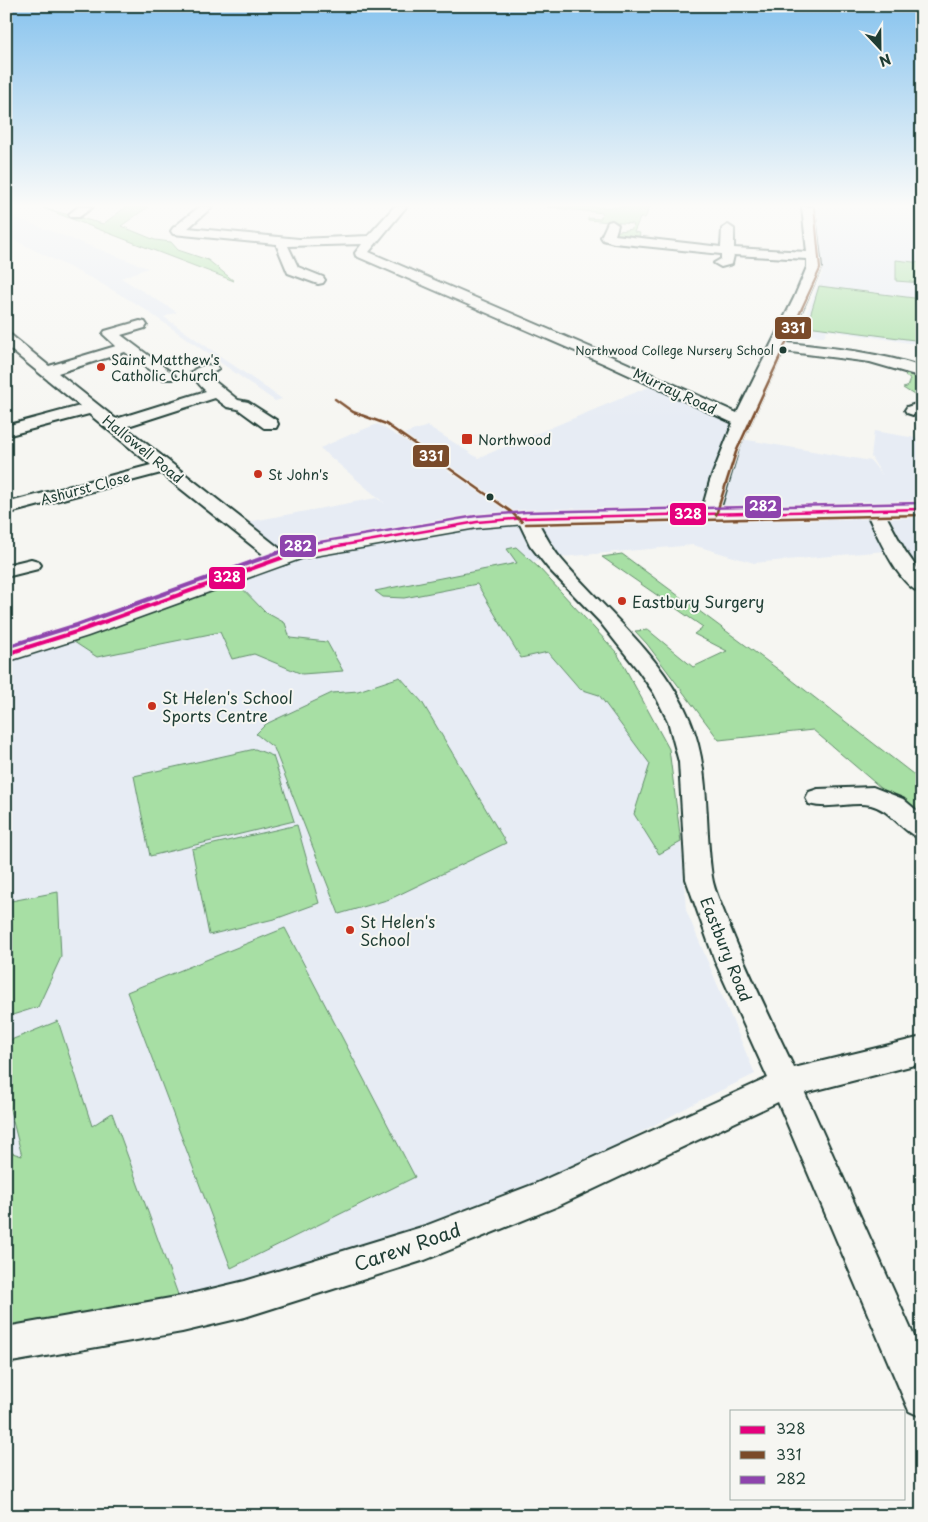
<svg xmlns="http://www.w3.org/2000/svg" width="928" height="1522" viewBox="0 0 928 1522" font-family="'Playpen Sans',sans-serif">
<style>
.built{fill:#e7ecf4}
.green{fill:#a7dfa4;stroke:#638e6c}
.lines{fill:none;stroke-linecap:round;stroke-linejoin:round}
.minor-casing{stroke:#1f3d34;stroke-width:4}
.major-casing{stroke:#1f3d34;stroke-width:3}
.minor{fill:#f6f6f2;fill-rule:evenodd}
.major{fill:#f6f6f2;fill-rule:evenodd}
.bus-1-far1-casing{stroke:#f6f6f2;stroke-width:5}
.bus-1-casing{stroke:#f6f6f2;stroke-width:8}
.bus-2-far1-casing{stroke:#f6f6f2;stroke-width:4}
.bus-2-casing{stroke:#f6f6f2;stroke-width:5}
.bus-3-far1-casing{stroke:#f6f6f2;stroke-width:5}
.bus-3-casing{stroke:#f6f6f2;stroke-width:8}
.bus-1-far1{stroke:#e5007d;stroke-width:2.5}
.bus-1{stroke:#e5007d;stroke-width:4}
.bus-2-far1{stroke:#7a4b2a;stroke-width:2}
.bus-2{stroke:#7a4b2a;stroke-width:2.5}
.bus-3-far1{stroke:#8e44ad;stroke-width:2.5}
.bus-3{stroke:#8e44ad;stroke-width:4}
.bus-dot{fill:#1f3d34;stroke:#f6f6f2;stroke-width:2}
.poi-dot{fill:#c8321e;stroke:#f6f6f2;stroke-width:2}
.labels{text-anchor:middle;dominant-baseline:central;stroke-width:4;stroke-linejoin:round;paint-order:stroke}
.far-bus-label{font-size:12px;fill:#1f3d34;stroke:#f6f6f2;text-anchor:end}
.far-poi-label{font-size:14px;fill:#1f3d34;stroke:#f6f6f2;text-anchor:start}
.far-street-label{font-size:14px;fill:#1f3d34;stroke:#f6f6f2}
.poi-label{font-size:16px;fill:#1f3d34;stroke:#f6f6f2;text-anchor:start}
.street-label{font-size:16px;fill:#1f3d34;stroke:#f6f6f2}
.near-street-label{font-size:19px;fill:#1f3d34;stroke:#f6f6f2}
.line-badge{stroke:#f6f6f2;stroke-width:2}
.badge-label{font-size:14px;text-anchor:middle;font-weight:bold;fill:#fff}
</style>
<rect width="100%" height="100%" fill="#f6f6f2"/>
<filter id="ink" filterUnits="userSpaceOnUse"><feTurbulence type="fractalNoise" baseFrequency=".02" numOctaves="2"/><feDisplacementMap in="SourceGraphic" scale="10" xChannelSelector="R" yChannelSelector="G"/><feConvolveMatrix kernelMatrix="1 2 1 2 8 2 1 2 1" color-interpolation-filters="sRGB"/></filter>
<g filter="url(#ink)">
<g class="built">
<path d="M 817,207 L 922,207 L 922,345 L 827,330 L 824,337 L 799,333 L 822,273 Z"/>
<path d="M 6,214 L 148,268 L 121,278 L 177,312 L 164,317 L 282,399 L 275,401 L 140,306 L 95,280 L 6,236 Z"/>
<path d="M 658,383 L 742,421 L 736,438 L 871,461 L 882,475 L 871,457 L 874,431 L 922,439 L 922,569 L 885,551 L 754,563 L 693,545 L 551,558 L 378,591 L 534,564 L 617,653 L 669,749 L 681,842 L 686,910 L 755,1074 L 697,1102 L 541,1186 L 273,1280 L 6,1334 L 6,662 L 278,567 L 280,559 L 243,523 L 376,498 L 384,503 L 320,448 L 354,433 L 378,424 L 397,436 L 428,426 L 478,458 Z"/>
</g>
<g class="green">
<path d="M 126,207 L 148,207 L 121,226 L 155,240 L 171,242 L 178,250 L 208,260 L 234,281 L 43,208 L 103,224 Z"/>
<path d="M 547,207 L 650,207 L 645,218 L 640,218 L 634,232 L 640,233 L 639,237 L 649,238 L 648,241 L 618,238 L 612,234 L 613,232 L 632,229 L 633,224 L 588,220 L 588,218 L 600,219 L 603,213 Z"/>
<path d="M 896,260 L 922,263 L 922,283 L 896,281 Z"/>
<path d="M 819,286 L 922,299 L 922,341 L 807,326 Z"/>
<path d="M 906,372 L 922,382 L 922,400 L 903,388 L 907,387 L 910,379 L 905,376 Z"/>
<path d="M 516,547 L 539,568 L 617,653 L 669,749 L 681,842 L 659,854 L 634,814 L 650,764 L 599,695 L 580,689 L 548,652 L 521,658 L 477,584 L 404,598 L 383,597 L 375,591 L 517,563 L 507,549 Z"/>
<path d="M 622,554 L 783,673 L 922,781 L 922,823 L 813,730 L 719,740 L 647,644 L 635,631 L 648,630 L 693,667 L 727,651 L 694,634 L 703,627 L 602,557 Z"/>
<path d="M 236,582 L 265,612 L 285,623 L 290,638 L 327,642 L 343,671 L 302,674 L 254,654 L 232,659 L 220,632 L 97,657 L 71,640 Z"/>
<path d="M 400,677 L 422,702 L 506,843 L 390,899 L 339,914 L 274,748 L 256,734 L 266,724 L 332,693 L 358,691 Z"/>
<path d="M 255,749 L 273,756 L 294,821 L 150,856 L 134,776 Z"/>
<path d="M 297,825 L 319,903 L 278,918 L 209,935 L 192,849 Z"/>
<path d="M 58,892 L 61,957 L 38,1007 L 6,1017 L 6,902 Z"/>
<path d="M 285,928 L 415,1177 L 231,1268 L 127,992 Z"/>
<path d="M 58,1021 L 92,1126 L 112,1113 L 180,1300 L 6,1334 L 6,1151 L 22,1156 L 6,1095 L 6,1042 Z"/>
</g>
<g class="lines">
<defs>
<g id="minor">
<path d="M 78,207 L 93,207 L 79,217 L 71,217 L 69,214 Z"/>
<path d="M 199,207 L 212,207 L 188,228 L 299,239 L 368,236 L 394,207 L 406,207 L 369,252 L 615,358 L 737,413 L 794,298 L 807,267 L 807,259 L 734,255 L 732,264 L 721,267 L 714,263 L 721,259 L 721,254 L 614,243 L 603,240 L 601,237 L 608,222 L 612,221 L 618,225 L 615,235 L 721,247 L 722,229 L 728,225 L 734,229 L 734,248 L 807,252 L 802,207 L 814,207 L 821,267 L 787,343 C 832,348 878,352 922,367 L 922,377 L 870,362 L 783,351 L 738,449 L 719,513 L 717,517 L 710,519 L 703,517 L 701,513 L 710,481 L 733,423 L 605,364 L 356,256 L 355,253 L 362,244 L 288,246 L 298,267 L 323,277 L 325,280 L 323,283 L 318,284 L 288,273 L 276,244 L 173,234 L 171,231 L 173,228 Z"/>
<path d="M 140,321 L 145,322 L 147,325 L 145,328 L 121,335 L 172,373 L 175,376 L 172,379 L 162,379 L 125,352 L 58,373 L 116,419 L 206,391 C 199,385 196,380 191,373 C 196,366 209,364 216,366 L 219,369 L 211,374 L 213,380 L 238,400 L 248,402 L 276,420 L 278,424 L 276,428 L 264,428 L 238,409 L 227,407 L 215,398 L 125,427 L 288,555 L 291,559 L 288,563 L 281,565 L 274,563 L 161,473 L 6,514 L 6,503 L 151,465 L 89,414 L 6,436 L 6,426 L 80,406 L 6,346 L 6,334 L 11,335 L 49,366 L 116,346 L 103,334 L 105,331 Z"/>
<path d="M 922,402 L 922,412 L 913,415 L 907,413 L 905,410 L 907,407 Z"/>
<path d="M 874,504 L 880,506 L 883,510 L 905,551 L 922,575 L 922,593 C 898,587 876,531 865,510 L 868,506 Z"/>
<path d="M 526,512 L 533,514 C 543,529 549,545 561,559 C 605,611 663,655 690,720 C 711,770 704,825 712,877 C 714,891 722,906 727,920 C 747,971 771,1019 794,1068 L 922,1037 L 922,1063 L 805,1093 L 922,1354 L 922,1417 L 909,1411 L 778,1102 L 558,1206 L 425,1260 L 245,1317 L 182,1332 L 6,1363 L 6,1327 L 182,1296 L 245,1281 L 425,1226 L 537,1183 L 768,1078 L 715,961 L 686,879 L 679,762 L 668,721 L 654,693 L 638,670 L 600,622 L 548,568 L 530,545 L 517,518 L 519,514 Z"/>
<path d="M 31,559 L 38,561 L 41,565 L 38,569 L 6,577 L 6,565 Z"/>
<path d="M 873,787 L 903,799 L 922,815 L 922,839 C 902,833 892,810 871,805 C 852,801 830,810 809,804 L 806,798 L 809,792 L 818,789 Z"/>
</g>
<path id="major" d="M 922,503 L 922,515 L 526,524 L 477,528 L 303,558 L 88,636 L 6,662 L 6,646 L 70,626 L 290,547 L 477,516 L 526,512 Z"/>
</defs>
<use href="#minor" class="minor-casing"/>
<use href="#major" class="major-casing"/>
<use href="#minor" class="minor"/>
<use href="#major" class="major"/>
<defs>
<path id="bus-1-far1" d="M 292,554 L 477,522 L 526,518 L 922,509"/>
<path id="bus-1" d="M 6,654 L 79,631 L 295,553"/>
<path id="bus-2-far1" d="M 778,360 L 820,269 L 814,207"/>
<g id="bus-2">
<path d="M 335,399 L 353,412 L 386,424 L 510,511 L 522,522"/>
<path d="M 716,515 L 736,452 L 779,359"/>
<path d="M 526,524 L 922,515"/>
</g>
<path id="bus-3-far1" d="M 273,554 L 296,546 L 476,516 L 526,512 L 922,503"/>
<path id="bus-3" d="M 6,647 L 77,625 L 277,553"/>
</defs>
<use href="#bus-1-far1" class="bus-1-far1-casing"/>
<use href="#bus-1" class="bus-1-casing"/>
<use href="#bus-2-far1" class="bus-2-far1-casing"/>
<use href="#bus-2" class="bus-2-casing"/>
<use href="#bus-3-far1" class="bus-3-far1-casing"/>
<use href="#bus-3" class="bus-3-casing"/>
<use href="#bus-1-far1" class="bus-1-far1"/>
<use href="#bus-1" class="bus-1"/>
<use href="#bus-2-far1" class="bus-2-far1"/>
<use href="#bus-2" class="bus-2"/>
<use href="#bus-3-far1" class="bus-3-far1"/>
<use href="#bus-3" class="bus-3"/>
</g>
</g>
<linearGradient id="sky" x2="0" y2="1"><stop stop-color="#87c3ee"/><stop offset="0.49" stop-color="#fbfbf9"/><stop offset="1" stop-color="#fbfbf9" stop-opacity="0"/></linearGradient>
<rect width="928" height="420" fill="url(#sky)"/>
<g class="bus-dot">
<circle cx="783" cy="350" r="4.5"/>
<circle cx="490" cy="497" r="4.5"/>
</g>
<g class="poi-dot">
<circle cx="101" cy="367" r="5"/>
<rect x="461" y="433" width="12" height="12" rx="2.5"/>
<circle cx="258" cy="474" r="5"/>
<circle cx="622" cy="601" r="5"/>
<circle cx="152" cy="706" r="5"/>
<circle cx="350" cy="930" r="5"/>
</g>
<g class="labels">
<g class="far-bus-label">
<text x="774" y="350">Northwood College Nursery School</text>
</g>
<g class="far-poi-label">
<text x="111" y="359">Saint Matthew's<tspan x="111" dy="16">Catholic Church</tspan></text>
<text x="478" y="439">Northwood</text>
<text x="268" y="474">St John's</text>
</g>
<g class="far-street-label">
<text transform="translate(675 391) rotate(25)">Murray Road</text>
<text transform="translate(143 449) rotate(39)">Hallowell Road</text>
<text transform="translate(85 488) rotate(-15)">Ashurst Close</text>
</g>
<g class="poi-label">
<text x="632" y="601">Eastbury Surgery</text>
<text x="162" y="697">St Helen's School<tspan x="162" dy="18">Sports Centre</tspan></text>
<text x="360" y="921">St Helen's<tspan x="360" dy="18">School</tspan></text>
</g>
<g class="street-label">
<text transform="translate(727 949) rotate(68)">Eastbury Road</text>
</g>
<g class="near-street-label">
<text transform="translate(407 1246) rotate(-19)">Carew Road</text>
</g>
</g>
<g class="line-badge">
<rect x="774" y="316" width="38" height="24" rx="5" fill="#7a4b2a"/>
<rect x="412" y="444" width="38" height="24" rx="5" fill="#7a4b2a"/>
<rect x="744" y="495" width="38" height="24" rx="5" fill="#8e44ad"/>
<rect x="669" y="502" width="38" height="24" rx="5" fill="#e5007d"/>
<rect x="279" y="534" width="38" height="24" rx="5" fill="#8e44ad"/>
<rect x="208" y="566" width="38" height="24" rx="5" fill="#e5007d"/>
</g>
<g class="badge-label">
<text x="793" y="333">331</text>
<text x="431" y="461">331</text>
<text x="763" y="511">282</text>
<text x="688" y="519">328</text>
<text x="298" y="551">282</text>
<text x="227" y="582">328</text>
</g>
<rect width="928" height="1522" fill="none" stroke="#f6f6f2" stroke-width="25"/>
<rect x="12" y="12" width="903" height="1497" fill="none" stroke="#1f3d34" stroke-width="2" filter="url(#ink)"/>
<rect x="730" y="1410" width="175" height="90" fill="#f6f6f2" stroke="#a0aca6"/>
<rect x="740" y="1426" width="25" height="8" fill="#e5007d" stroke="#a0aca6"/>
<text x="776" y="1434" font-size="15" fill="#1f3d34">328</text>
<rect x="740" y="1451" width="25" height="8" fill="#7a4b2a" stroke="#a0aca6"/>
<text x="776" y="1460" font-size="15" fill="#1f3d34">331</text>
<rect x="740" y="1476" width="25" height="8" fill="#8e44ad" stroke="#a0aca6"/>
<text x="776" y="1484" font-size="15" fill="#1f3d34">282</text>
<g transform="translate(880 48) rotate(158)" stroke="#f6f6f2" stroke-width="4" paint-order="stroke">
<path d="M0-4L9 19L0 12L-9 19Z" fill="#1f3d34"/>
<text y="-8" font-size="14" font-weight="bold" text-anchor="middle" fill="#1f3d34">N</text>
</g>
</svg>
